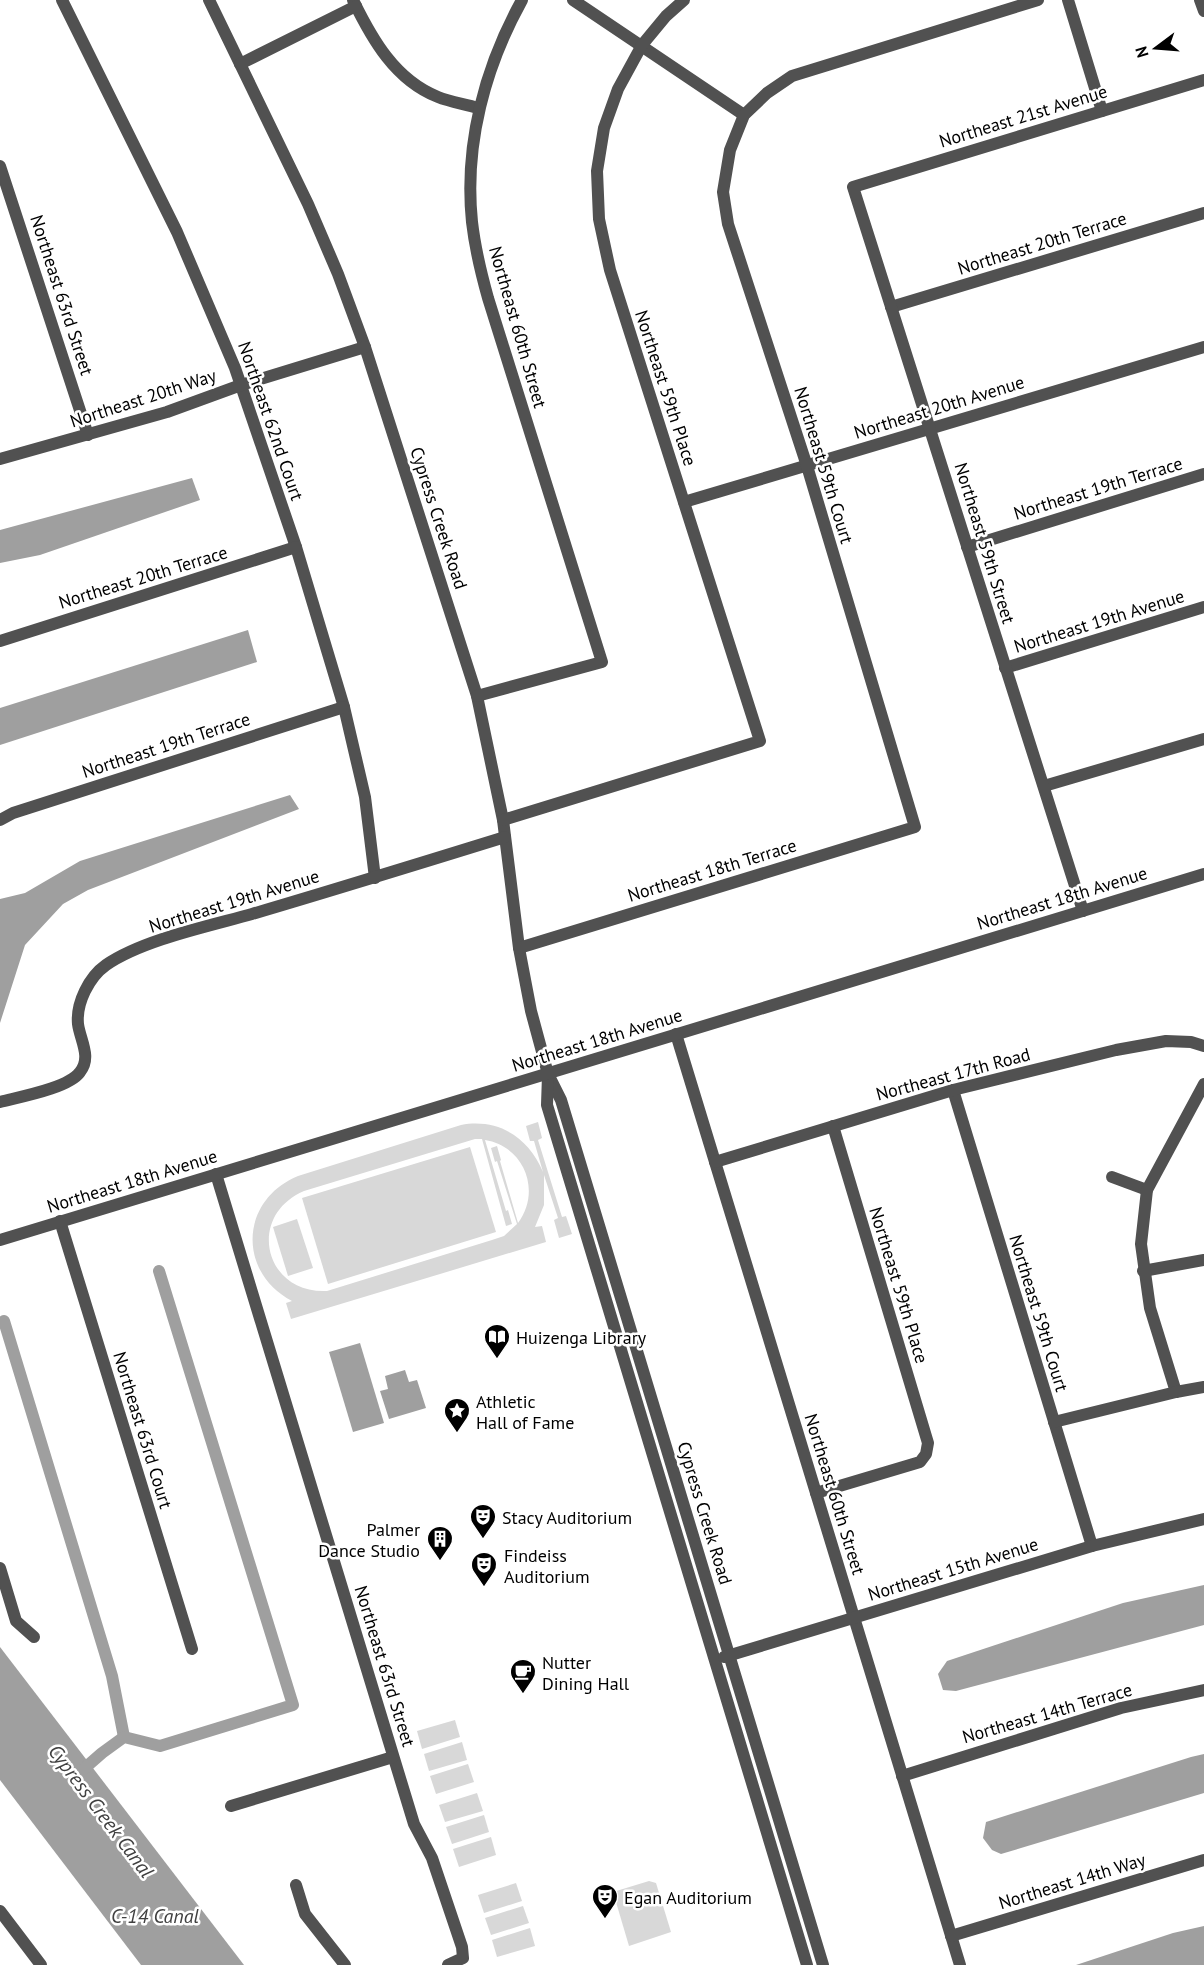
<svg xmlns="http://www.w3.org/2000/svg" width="1204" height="1965" viewBox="0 0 1204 1965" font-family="'PT Sans',sans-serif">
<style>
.green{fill:#d8d8d8;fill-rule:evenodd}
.water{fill:#9f9f9f}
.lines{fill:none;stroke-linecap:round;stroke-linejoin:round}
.canal{stroke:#9f9f9f;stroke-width:12}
.minor{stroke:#515151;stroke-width:12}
.labels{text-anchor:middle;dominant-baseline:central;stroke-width:5;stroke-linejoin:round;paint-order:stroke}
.street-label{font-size:18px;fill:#000;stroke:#fff}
.poi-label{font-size:18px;fill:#000;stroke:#fff;text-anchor:start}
.water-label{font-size:20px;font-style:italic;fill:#404040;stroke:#fff}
</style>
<rect width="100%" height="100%" fill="#fff"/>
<g class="green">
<path d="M 538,1122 L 542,1138 L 538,1140 L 562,1217 L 566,1216 L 572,1234 L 559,1238 L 554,1220 L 558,1218 L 544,1175 L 544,1205 L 535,1227 L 542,1226 L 546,1242 L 291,1319 L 286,1303 L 292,1301 C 237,1272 240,1200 298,1176 L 461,1125 C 499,1118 529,1138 543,1172 L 534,1141 L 530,1141 L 526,1126 ZM 475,1139 L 482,1139 L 506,1226 L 512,1224 L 508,1210 L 506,1211 L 485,1140 C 524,1146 542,1191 518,1223 L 500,1161 L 501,1160 L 497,1146 L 491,1148 L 495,1162 L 497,1161 L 517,1224 L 504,1236 L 492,1240 L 327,1291 C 264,1294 246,1216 304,1191 Z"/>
<path d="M 470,1147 L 496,1232 L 328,1284 L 302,1198 Z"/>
<path d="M 297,1219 L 313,1268 L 288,1276 L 273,1227 Z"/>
<path d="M 455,1720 L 460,1737 L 422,1749 L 417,1731 Z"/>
<path d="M 462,1742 L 467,1760 L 429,1771 L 424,1754 Z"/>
<path d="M 468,1764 L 474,1782 L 436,1794 L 430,1776 Z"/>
<path d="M 477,1793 L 483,1811 L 445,1822 L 439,1805 Z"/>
<path d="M 484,1815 L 489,1832 L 452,1844 L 446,1827 Z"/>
<path d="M 491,1837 L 496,1855 L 459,1867 L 453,1849 Z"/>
<path d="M 649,1881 L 656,1883 L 671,1932 L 629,1946 L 613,1892 Z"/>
<path d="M 516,1883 L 522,1901 L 484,1913 L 478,1895 Z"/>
<path d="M 523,1906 L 529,1923 L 491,1935 L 485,1918 Z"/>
<path d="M 530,1928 L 535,1946 L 497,1957 L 492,1940 Z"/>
</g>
<g class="water">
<path d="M 192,478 L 200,500 L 40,555 L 0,563 L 0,530 Z"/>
<path d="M 248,630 L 257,662 L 0,745 L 0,708 Z"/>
<path d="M 290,795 L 299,809 L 88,890 L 63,904 L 25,945 L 0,1023 L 0,899 L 25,893 L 80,861 Z"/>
<path d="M 360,1343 L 384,1423 L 353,1432 L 329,1352 Z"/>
<path d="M 405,1370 L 409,1382 L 417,1380 L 426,1408 L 389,1419 L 380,1391 L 388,1389 L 385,1376 Z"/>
<path d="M 1204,1585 L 1204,1625 L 956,1691 L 943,1690 L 938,1674 L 947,1661 L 1123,1603 Z"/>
<path d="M 0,1647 L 244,1965 L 141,1965 L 0,1780 Z"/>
<path d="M 1204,1754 L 1204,1793 L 1001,1854 L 992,1850 L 983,1838 L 986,1822 L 1191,1757 Z"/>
<path d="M 1204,1926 L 1204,1965 L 1076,1965 L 1173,1933 Z"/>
</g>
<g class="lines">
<g class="canal">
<path d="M 4,1321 L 112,1676 L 124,1737"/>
<path d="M 78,1774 L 102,1753 L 124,1737 L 160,1746 L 293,1705 L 159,1271"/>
</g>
<g class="minor">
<path d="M 62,0 L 177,232 L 235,368 L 296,547 L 344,707 L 365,797 L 375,878"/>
<path d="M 209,0 L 308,204 L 338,274 L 365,347 L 477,696 L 503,820 L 519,948 L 531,1011 L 548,1074 L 561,1100 L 823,1965"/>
<path d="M 353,0 C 372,39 395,80 438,97 C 450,102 465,104 478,108"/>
<path d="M 573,0 L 744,115"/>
<path d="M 1068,0 L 1102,111"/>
<path d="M 1200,0 L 1204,11"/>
<path d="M 240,64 L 356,6"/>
<path d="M 0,166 L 88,435"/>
<path d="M 891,307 L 1204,213"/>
<path d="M 0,459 L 167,412 L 241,385 L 365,347"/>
<path d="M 684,502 L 1204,347"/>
<path d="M 967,547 L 1204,474"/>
<path d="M 0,641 L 296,547"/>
<path d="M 1005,668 L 1204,607"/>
<path d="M 477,696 L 602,662 L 488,298 C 481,273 475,248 472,222 C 464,144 485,67 522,0"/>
<path d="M 1044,786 L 1204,739"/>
<path d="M 0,820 L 13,813 L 344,707"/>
<path d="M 503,820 L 760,741 L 610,270 L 599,219 L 597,171 L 604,128 L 618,89 L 642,45 L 666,16 L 684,0"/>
<path d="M 1083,911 L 853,187 L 1204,80"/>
<path d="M 519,948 L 915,827 L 807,466 L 728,224 L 723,192 L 730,150 L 744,115 L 767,93 L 792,76 L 1038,0"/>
<path d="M 676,1034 L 960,1965"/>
<path d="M 548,1075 L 547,1105 L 807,1965"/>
<path d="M 953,1090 L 1092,1546"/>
<path d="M 0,1102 C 19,1097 69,1088 80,1072 C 92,1057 80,1040 78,1024 C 76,1003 89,977 106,965 C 142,940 209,926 252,914 C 337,889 421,863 505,837"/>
<path d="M 715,1162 L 953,1090 L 1116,1050 L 1166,1041 L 1191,1042 L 1204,1046"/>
<path d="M 216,1174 L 414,1824 L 432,1858 L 462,1947 L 463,1958 L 448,1965"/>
<path d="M 1112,1177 L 1147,1190"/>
<path d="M 60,1221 L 192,1649"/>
<path d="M 0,1240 L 1204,874"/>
<path d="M 1143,1271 L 1204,1260"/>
<path d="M 1176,1392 L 1150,1308 L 1141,1244 L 1147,1190 L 1204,1084"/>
<path d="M 1054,1422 L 1176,1392 L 1204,1387"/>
<path d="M 816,1493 L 920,1462 L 926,1454 L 928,1443 L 833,1126"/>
<path d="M 0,1568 L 16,1621 L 34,1637"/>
<path d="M 724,1657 L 1092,1546 L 1204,1519"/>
<path d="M 902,1776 L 1121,1708 L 1204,1690"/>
<path d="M 231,1806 L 393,1757"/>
<path d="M 296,1885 L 305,1914 L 345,1965"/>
<path d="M 0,1911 L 41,1965"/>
<path d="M 951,1936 L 1204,1860"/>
</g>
</g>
<defs>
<symbol id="library-pin" viewBox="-11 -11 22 30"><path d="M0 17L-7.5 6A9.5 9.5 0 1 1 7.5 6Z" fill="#000" stroke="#fff"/><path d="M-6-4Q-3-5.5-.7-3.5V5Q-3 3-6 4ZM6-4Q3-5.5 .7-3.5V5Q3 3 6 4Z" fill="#fff"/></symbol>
<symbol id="sight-pin" viewBox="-11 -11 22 30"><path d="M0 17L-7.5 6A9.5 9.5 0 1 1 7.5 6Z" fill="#000" stroke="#fff"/><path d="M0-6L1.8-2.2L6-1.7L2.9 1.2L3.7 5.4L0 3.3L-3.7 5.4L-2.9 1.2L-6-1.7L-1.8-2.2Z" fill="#fff"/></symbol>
<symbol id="theatre-pin" viewBox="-11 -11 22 30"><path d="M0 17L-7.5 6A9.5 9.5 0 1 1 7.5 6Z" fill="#000" stroke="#fff"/><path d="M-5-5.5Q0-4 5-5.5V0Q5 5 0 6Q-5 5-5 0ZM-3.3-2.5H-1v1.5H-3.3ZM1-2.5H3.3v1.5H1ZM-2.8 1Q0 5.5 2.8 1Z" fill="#fff"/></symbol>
<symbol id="building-pin" viewBox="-11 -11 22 30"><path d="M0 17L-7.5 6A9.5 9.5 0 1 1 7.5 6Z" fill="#000" stroke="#fff"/><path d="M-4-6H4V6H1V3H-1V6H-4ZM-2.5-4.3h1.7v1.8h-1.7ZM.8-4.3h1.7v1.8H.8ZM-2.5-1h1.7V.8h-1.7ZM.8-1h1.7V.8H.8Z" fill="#fff"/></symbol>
<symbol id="cafe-pin" viewBox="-11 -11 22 30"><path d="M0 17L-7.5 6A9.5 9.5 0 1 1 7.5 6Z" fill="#000" stroke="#fff"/><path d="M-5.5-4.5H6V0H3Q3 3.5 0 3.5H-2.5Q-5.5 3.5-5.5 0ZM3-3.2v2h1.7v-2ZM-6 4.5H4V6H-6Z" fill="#fff"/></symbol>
</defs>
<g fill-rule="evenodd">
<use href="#library-pin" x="482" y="1322" width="30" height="40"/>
<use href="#sight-pin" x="442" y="1396" width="30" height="40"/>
<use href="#theatre-pin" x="468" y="1502" width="30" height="40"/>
<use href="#building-pin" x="425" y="1524" width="30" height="40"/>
<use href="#theatre-pin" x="469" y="1550" width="30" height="40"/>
<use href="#cafe-pin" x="508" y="1657" width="30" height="40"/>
<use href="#theatre-pin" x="590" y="1882" width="30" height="40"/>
</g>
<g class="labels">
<g class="street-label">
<text transform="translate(1023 116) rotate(-17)">Northeast 21st Avenue</text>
<text transform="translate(1042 243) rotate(-17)">Northeast 20th Terrace</text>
<text transform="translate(62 295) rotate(72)">Northeast 63rd Street</text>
<text transform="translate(518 327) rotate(74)">Northeast 60th Street</text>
<text transform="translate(666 388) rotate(72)">Northeast 59th Place</text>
<text transform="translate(143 398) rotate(-18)">Northeast 20th Way</text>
<text transform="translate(939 407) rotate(-17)">Northeast 20th Avenue</text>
<text transform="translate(271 421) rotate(71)">Northeast 62nd Court</text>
<text transform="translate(824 465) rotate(73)">Northeast 59th Court</text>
<text transform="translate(1098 488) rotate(-17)">Northeast 19th Terrace</text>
<text transform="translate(439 518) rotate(72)">Cypress Creek Road</text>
<text transform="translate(985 543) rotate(73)">Northeast 59th Street</text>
<text transform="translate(143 577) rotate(-17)">Northeast 20th Terrace</text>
<text transform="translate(1099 621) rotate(-17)">Northeast 19th Avenue</text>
<text transform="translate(166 745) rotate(-18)">Northeast 19th Terrace</text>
<text transform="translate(712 870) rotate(-17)">Northeast 18th Terrace</text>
<text transform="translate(1062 898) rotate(-17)">Northeast 18th Avenue</text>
<text transform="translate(234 901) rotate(-17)">Northeast 19th Avenue</text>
<text transform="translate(597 1040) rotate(-17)">Northeast 18th Avenue</text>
<text transform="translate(953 1074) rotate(-15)">Northeast 17th Road</text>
<text transform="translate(132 1181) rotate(-17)">Northeast 18th Avenue</text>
<text transform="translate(899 1285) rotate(73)">Northeast 59th Place</text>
<text transform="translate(1039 1313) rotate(73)">Northeast 59th Court</text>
<text transform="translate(143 1430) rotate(73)">Northeast 63rd Court</text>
<text transform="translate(835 1494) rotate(73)">Northeast 60th Street</text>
<text transform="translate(705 1513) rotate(73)">Cypress Creek Road</text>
<text transform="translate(953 1569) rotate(-17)">Northeast 15th Avenue</text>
<text transform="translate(385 1666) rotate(73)">Northeast 63rd Street</text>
<text transform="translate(1047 1713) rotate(-16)">Northeast 14th Terrace</text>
<text transform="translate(1072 1881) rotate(-17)">Northeast 14th Way</text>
</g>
<g class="poi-label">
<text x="516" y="1337">Huizenga Library</text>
<text x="476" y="1401">Athletic<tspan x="476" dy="21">Hall of Fame</tspan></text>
<text x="502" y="1517">Stacy Auditorium</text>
<text x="420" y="1529" text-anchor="end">Palmer<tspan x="420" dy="21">Dance Studio</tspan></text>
<text x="504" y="1555">Findeiss<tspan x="504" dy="21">Auditorium</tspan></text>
<text x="542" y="1662">Nutter<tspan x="542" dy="21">Dining Hall</tspan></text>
<text x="624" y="1897">Egan Auditorium</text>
</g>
<g class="water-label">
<text transform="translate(101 1811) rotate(53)">Cypress Creek Canal</text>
<text x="155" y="1916">C-14 Canal</text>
</g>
</g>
<g transform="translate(1156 48) rotate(254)" stroke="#ffffff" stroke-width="4.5" paint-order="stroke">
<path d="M0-4.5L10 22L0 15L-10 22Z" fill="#000000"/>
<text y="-9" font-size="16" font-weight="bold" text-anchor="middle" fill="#000000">N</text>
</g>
</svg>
